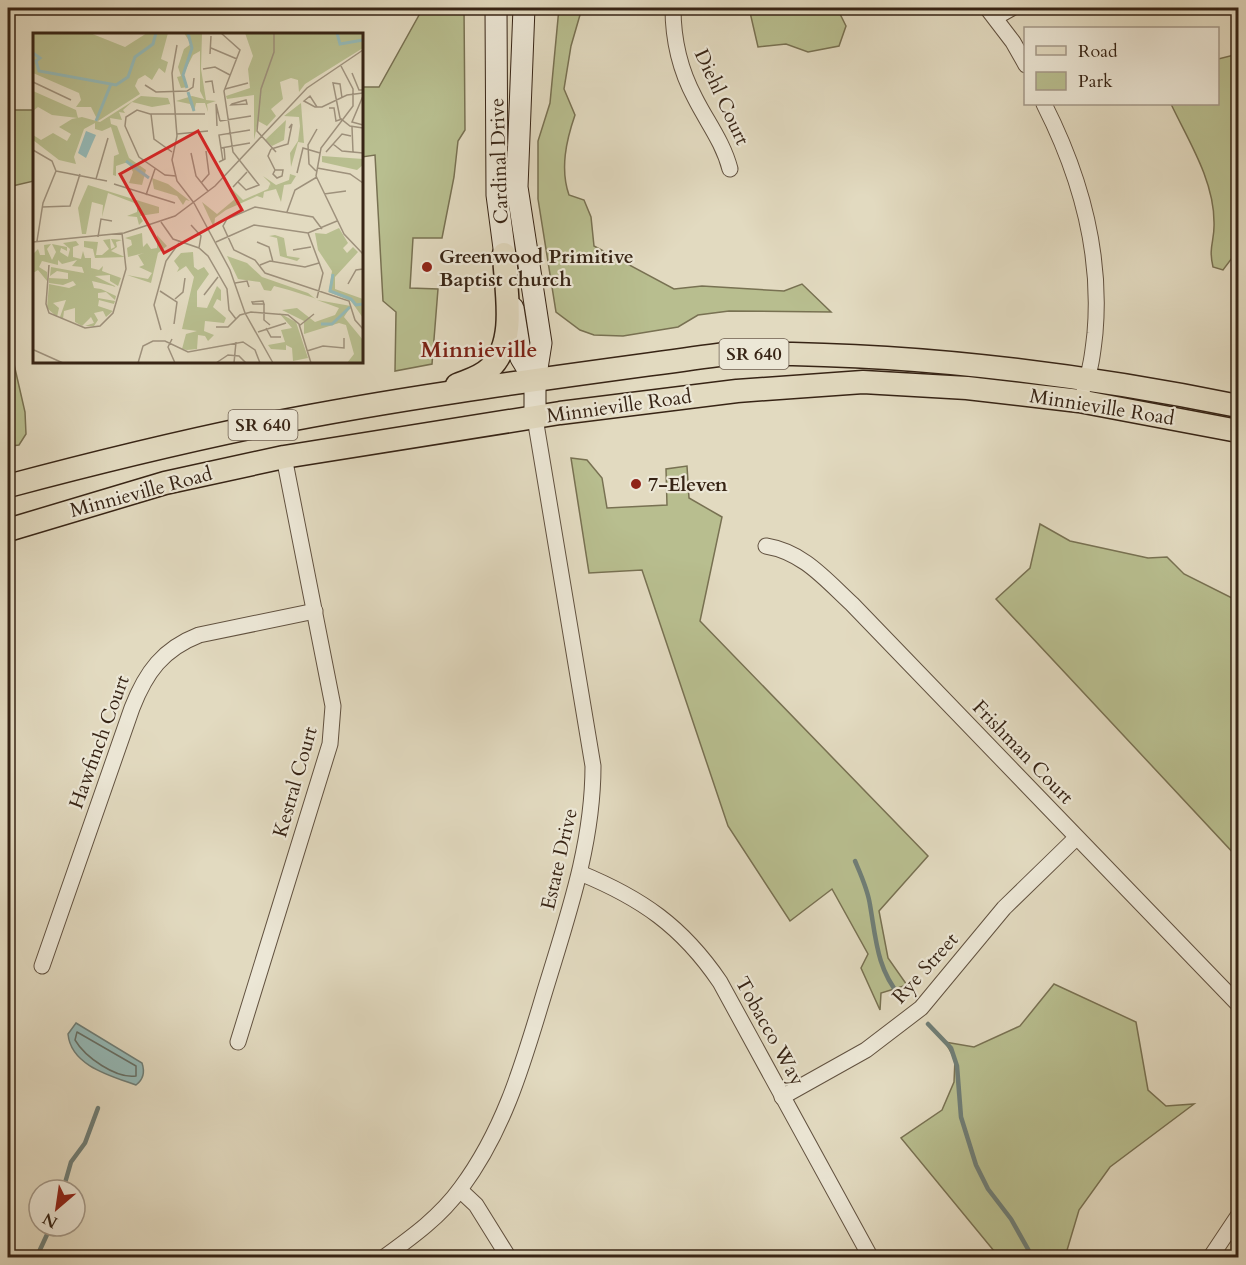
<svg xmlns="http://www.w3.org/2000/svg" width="1246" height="1265" viewBox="0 0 1246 1265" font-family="Cardo,serif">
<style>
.green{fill:#b8be8f;stroke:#787152;stroke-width:1.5}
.water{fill:#95bab8;stroke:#6f7e77;stroke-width:1.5}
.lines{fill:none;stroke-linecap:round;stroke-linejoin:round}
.shore{stroke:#666f66;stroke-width:1.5}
.stream{stroke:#6f7e77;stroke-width:4.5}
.minor-casing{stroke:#625240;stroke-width:17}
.secondary-casing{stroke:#372415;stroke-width:23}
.primary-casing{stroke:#372415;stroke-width:25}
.minor{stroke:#ece7d6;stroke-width:15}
.secondary{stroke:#ece7d6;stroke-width:21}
.primary{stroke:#e2dac0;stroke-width:22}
.poi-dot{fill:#8f2418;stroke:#ece7d6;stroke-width:2}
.labels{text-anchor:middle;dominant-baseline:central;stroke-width:4.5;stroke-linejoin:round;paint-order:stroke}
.shield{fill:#ece7d6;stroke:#6d5e4f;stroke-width:1.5}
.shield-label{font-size:18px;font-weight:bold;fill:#372415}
.street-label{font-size:20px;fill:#372415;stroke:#ece7d6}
.poi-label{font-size:20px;font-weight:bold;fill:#372415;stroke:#ece7d6;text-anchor:start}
.quarter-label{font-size:22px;font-weight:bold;fill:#7a1f14;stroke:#ece7d6}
.inset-river{fill:none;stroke:#95bab8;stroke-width:3}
.inset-road{fill:none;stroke:#9e917c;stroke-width:1.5}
.view{fill:#d62828;fill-opacity:0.15;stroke:#d62828;stroke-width:3}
.inset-edge{fill:none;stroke:#372415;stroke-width:3}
</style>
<rect width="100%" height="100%" fill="#e2dac0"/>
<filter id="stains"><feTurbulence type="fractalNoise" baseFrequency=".00333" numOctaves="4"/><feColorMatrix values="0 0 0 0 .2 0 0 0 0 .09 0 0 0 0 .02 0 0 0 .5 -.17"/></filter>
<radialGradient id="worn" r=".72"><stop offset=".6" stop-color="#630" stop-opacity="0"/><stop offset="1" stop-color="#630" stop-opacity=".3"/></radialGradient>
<g class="green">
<path d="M 423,8 L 464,8 L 465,130 L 458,141 L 454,177 L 442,238 L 413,238 L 410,288 L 438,289 L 432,364 L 395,371 L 396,312 L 383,301 L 375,155 L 362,157 L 362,87 L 379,87 Z"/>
<path d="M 559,8 L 582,8 L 571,46 L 564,89 L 575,115 C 566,141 560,169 569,195 L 584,200 L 591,217 L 594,246 L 674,289 L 702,286 L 784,291 L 802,284 L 831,312 L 729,311 L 698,315 L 678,327 L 623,336 L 594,335 L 580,330 L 556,312 L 538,199 L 538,141 L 550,103 Z"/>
<path d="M 749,8 L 837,8 L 846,26 L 839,46 L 808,52 L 786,44 L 758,47 Z"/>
<path d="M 1238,54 L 1238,250 L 1223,270 L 1213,267 C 1208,246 1215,241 1214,222 C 1214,180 1188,140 1171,104 L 1218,104 L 1218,59 Z"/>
<path d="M 8,110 L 34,110 L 34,181 L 8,187 Z"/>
<path d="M 8,338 L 25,412 L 26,434 L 19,445 L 11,446 L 8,444 Z"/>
<path d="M 571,458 L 587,460 L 602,478 L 607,508 L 667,505 L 666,469 L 687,466 L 689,498 L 722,517 L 700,621 L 928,856 L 879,911 L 888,958 L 907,985 L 881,993 L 880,1010 L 861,968 L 868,954 L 832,889 L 790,921 L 728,826 L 642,570 L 589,573 Z"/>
<path d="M 1040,524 L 1070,541 L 1148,558 L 1167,557 L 1184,574 L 1238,601 L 1238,858 L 996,599 L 1030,568 Z"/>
<path d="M 1054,984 L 1136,1022 L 1148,1090 L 1166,1106 L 1194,1104 L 1110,1167 L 1079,1210 L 1065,1257 L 999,1257 L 901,1138 L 942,1110 L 954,1082 L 955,1059 L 945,1042 L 974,1047 L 1020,1026 Z"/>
</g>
<path class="water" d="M 76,1023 L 142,1063 C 145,1072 144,1079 136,1085 C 111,1076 71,1066 68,1034 Z"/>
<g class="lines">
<path class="shore" d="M 77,1032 L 136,1066 L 136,1076 C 116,1079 85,1057 75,1040 Z"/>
<g class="stream">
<path d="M 855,861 C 861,875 868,890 870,905 C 876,939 877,969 900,996"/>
<path d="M 928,1024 L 951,1048 L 957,1066 L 961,1117 L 976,1165 L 988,1189 L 1011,1219 L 1033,1258"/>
<path d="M 63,1190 L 71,1162 L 85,1143 L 98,1108"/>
<path d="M 38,1254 L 51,1226"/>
</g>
<defs>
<g id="minor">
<path d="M 673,8 C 673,39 680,70 695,98 C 707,122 723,142 730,169"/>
<path d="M 987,8 L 1013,42 L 1026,65"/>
<path d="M 996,17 L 1012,8"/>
<path d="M 1044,104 C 1080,175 1102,252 1095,333 C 1093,351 1091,370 1084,387"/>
<path d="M 766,546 C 803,552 825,579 852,604 L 1238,1004"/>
<path d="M 580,873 C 641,898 682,926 720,982 L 871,1258"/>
<path d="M 42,966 L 132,708 C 146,672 163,649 199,635 L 315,611"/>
<path d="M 238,1042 L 330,744 L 333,706 L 284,457"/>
<path d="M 782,1097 L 866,1050 L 921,1008 L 1004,908 L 1076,838"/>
<path d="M 460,1190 L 476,1205 L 509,1258"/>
<path d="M 8,1256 L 10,1258"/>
<path d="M 383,1258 C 412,1237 440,1217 461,1188 C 507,1126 525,1056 547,984 C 569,912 593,842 593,766 L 535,418"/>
<path d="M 1210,1258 L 1238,1216"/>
</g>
<g id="secondary">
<path d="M 496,8 L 497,195 L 507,271"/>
<path d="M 524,8 L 517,187 L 541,343 L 535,381 L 535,418"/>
<path d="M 513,308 L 521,358 L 535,381"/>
</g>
<g id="primary">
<path d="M 457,385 C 469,380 481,377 490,368 C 518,342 505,287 504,254"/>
<path d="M 8,486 C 94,463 180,442 268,424 C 419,394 573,375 725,354 C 898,351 1070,372 1238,406"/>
<path d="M 8,530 L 165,483 L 284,457 L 560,413 L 737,391 L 863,382 L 967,388 L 1079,401 L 1238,431"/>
</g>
</defs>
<use href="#minor" class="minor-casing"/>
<use href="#secondary" class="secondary-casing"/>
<use href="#primary" class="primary-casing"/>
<use href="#minor" class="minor"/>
<use href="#secondary" class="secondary"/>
<use href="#primary" class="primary"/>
</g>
<g class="poi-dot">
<circle cx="427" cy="267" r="6"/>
<circle cx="636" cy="484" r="6"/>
</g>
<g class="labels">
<g class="shield">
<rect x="719.5" y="339" width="69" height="30" rx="4.5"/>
<rect x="228.5" y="410" width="69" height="30" rx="4.5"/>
</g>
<g class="shield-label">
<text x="754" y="354">SR 640</text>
<text x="263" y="425">SR 640</text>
</g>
<g class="street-label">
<text transform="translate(722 97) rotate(65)">Diehl Court</text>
<text transform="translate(499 161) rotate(-92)">Cardinal Drive</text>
<text transform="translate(619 406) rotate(-8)">Minnieville Road</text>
<text transform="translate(1102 407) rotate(9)">Minnieville Road</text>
<text transform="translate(141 492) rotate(-15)">Minnieville Road</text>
<text transform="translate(99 742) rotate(-70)">Hawfinch Court</text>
<text transform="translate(1023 752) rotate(46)">Frishman Court</text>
<text transform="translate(295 782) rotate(-74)">Kestral Court</text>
<text transform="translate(559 859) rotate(-77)">Estate Drive</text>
<text transform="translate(925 968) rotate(-48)">Rye Street</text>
<text transform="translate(770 1031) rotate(61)">Tobacco Way</text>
</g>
<g class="poi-label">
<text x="439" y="256">Greenwood Primitive<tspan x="439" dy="23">Baptist church</tspan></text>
<text x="648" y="484">7-Eleven</text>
</g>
<g class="quarter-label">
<text x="479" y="350">Minnieville</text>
</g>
</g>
<g transform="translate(33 33)">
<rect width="330" height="330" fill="#e2dac0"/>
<path d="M 0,0 L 57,0 L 92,14 L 114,0 L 135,0 L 128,26 L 135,29 L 132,40 L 126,35 L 119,47 L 112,42 L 105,46 L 102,53 L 107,61 L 65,88 L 58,74 L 43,74 L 48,67 L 46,60 L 0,40 ZM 151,0 L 169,0 L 168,36 L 173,67 L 183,68 L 174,71 L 175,79 L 172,70 L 163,70 L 161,79 L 157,71 L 143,68 L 159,63 L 171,66 L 167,58 L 167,18 L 160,22 L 150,42 L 155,54 L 148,55 L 144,44 L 148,43 L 145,34 L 151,16 L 158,11 ZM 212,0 L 330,0 L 330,15 L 272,51 L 266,59 L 265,47 L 258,45 L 247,49 L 250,66 L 238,76 L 243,83 L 234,93 L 225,88 L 221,107 L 221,62 L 194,66 L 193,63 L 217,55 L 215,36 L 220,23 ZM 0,58 L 43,77 L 45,85 L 19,82 L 5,74 L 0,78 ZM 108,63 L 135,65 L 139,76 L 137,71 L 119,74 L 99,69 L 90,77 L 92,80 L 86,79 L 89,87 L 77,85 L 78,91 L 84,93 L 96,125 L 113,137 L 109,152 L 96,150 L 100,139 L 95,129 L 83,133 L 83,143 L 80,142 L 81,123 L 86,121 L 78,94 L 69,98 L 62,96 L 62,90 L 51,96 L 41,124 L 43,131 L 26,127 L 0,107 L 0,102 L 8,107 L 20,100 L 34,108 L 38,101 L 26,94 L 39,86 L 49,84 L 67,89 ZM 268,70 L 271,110 L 265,109 L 258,134 L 257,120 L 265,108 L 267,93 L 266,84 L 251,83 ZM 253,87 L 251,107 L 239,113 L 232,107 ZM 289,123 L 330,126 L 330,132 L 324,137 L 289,129 ZM 257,141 L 263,143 L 258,151 L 251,152 L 248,169 L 243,156 L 231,159 L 230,165 L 224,163 L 193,177 L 182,185 L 181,195 L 169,169 L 184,181 L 202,166 L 193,150 L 210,167 L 235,156 L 237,151 L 238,154 L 237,150 L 230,143 L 243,152 L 256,147 ZM 119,145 L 135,151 L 157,168 L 153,167 L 150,172 L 144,163 L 121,156 ZM 55,152 L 126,174 L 126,180 L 107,183 L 110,188 L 106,192 L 104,184 L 94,183 L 104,179 L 104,171 L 75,160 L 69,184 L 70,172 L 59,169 L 53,201 L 49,201 L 45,175 ZM 306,195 L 315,210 L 310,215 L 314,220 L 320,214 L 325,219 L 302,244 L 302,256 L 330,266 L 330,285 L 318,268 L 296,259 L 299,238 L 285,217 L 282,200 L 293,201 ZM 109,200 L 110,214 L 114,210 L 118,216 L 124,215 L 124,202 L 134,213 L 125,220 L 118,250 L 94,242 L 115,246 L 119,240 L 106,234 L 111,232 L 105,222 L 111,220 L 95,224 L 94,215 L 99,212 L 98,207 L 92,205 ZM 242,202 L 251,205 L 254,223 L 267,225 L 264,228 L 247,223 L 244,205 L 236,203 ZM 77,206 L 78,216 L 82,214 L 78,206 L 89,207 L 83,209 L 84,214 L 78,218 L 92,224 L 62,225 L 60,216 L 51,214 L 51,208 L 65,209 L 63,222 L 69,222 L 76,216 L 70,207 ZM 43,208 L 46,212 L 40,214 L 40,224 L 48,226 L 50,218 L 52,225 L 58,225 L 58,235 L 66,237 L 70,233 L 69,238 L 88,245 L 85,253 L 77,248 L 77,242 L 62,243 L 84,254 L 59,248 L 61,255 L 68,256 L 83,263 L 82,267 L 73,259 L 65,260 L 65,265 L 82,268 L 81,271 L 66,267 L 65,273 L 80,278 L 73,284 L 70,278 L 61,280 L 65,287 L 61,293 L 52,293 L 61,290 L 58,284 L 49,293 L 42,289 L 42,275 L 31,278 L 30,286 L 27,284 L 33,267 L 20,270 L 26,275 L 24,284 L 14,275 L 16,251 L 36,255 L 43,252 L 40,248 L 30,252 L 16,250 L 16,245 L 35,246 L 35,240 L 24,238 L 17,243 L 18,234 L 51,240 L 49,234 L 39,233 L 44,227 L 29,231 L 25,227 L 25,232 L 9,228 L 6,234 L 14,239 L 14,248 L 5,237 L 0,240 L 0,221 L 5,216 L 7,222 L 12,222 L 11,212 L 18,211 L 14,216 L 19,227 L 23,219 L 19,211 L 34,214 L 34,218 L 28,215 L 27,219 L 35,224 L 37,216 L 30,210 ZM 160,219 L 161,234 L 165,237 L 171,234 L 176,241 L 164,258 L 164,274 L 174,275 L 184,253 L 188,257 L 188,268 L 184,266 L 180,274 L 193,285 L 191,290 L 172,288 L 171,298 L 181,302 L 175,308 L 172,303 L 165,302 L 164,316 L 154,317 L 149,316 L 153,301 L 164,298 L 149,296 L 161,244 L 153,233 L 144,239 L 146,235 L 141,228 L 148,220 ZM 194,223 L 214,230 L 229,244 L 275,260 L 284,267 L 318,273 L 311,284 L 330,307 L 330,330 L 314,330 L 321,321 L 313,292 L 306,290 L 271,301 L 271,288 L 249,277 L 264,275 L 282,289 L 302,282 L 306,275 L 284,267 L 281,265 L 256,257 L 241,253 L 238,258 L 231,257 L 227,249 L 205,246 ZM 246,280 L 263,289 L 275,325 L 260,328 L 259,315 L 253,312 L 253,317 L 238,316 L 235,312 L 252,309 L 248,297 L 259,295 Z" fill="#b8be8f"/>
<path d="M 53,98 L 63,102 L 53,125 L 45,120 Z" fill="#95bab8"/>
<path class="inset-river" d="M 304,0 L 307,11 L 330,7M 0,20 L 7,25 L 3,28 L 6,38 L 83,52 L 95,44 L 102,24 L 120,11 L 123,0M 154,55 L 150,42 L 159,15 L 155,0M 155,59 L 161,78M 63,88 L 78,51M 93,128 L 116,145M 300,241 L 297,258 L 318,266 L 323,272 L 330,271M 288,291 L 299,291 L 317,274"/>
<path class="inset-road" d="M 188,0 L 207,17 L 191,58 L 200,119 L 226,152 L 213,157 L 205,149M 241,0 L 241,19 L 228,56 L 224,98 L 243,119M 144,12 L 139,40 L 144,103 L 139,127 L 144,148 L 161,170M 178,15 L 204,26M 177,21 L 178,3M 308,33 L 320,56 L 320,73 L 288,115 L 283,143 L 311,201 L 330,221M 170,36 L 182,34 L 197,42M 319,40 L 326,57 L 330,57M 0,49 L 38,67M 172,49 L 179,48 L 181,60M 112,52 L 123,59 L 154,58 L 160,54 L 161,45M 192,56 L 215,50M 330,63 L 319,89 L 330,92M 309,65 L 307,51 L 300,50 L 307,85 L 317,93 L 330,95M 213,67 L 214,71 L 198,72 L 199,71 ZM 284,74 L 277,63 L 271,68 L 282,74 L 289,74 L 314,62 L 330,60M 296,75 L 301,75 L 303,88 L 309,86M 118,81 L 121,106 L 139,119M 187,88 L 218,83M 184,93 L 183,71 L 187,88M 319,94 L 320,119M 144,101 L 175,98M 300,111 L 309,118 L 330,120M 188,115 L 217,110M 238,116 L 235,123 L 242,137 L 240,141 L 244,145 L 249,143 L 250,137 L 242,137M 238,116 L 255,111 L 259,91 L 256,95M 0,117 L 19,128 L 23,138 L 10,170 L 4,208M 293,119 L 309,101 L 318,103M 158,120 L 163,143 L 175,158M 190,128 L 186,102 L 217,97M 186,129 L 192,126 L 191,114M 284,135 L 317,141 L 330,150M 23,138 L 74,148M 283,138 L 276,131 L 275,112 L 284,96M 264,140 L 270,115 L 287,120M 143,143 L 132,142 L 106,124 L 92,93 L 93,84 L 104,77 L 117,81 L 172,81M 63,146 L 75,105M 168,150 L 176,141 L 173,118M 81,151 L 142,170M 200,154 L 214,139M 291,161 L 313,158M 113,162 L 122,136M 161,170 L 197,237 L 212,280 L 240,330M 9,174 L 37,173 L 47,141M 254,179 L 262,157 L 284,144M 128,189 L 140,206 L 166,215 L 175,223 L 194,256 L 196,277 L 203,286M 158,192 L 168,203 L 166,215M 289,196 L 280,184 L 222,174 L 194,186 L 190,193 L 201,217 L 222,227 L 232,240 L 316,268 L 322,287 L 330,296M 275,200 L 290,240 L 284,265M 65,204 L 68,186 L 79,188M 0,209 L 91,200 L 142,183 L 182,153 L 274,55 L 330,17M 183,209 L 221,192 L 275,200 L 304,188M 224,209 L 236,214 L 240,229M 260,217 L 278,214M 16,232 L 13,271 L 16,280 L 52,295 L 67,293 L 80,280 L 93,236 L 89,200M 227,232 L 237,228 L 272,234 L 286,230M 202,250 L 214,248 L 216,254M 315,251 L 323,237 L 330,236M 127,258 L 144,269 L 141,291M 171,262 L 185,244M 142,266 L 150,259 L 152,245M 219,269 L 230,268 L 231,271 L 220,271 ZM 231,271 L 231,287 L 237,292M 266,293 L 281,281M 183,294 L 195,294 L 207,282 L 218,279 L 255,282 L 266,291 L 278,330M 233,295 L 238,304 L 248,304M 128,297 L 121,272 L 133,228 L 146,210M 225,299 L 253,290M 139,306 L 135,314 L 142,330M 1,317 L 30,330M 274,318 L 290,313 L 311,315 L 311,305M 105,330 L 110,313 L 120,308 L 132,308 L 155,319 L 210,309 L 222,317 L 227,330M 183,330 L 195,322 L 206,323 L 213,330M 201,330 L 203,309"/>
<path class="view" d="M 165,98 L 209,177 L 131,220 L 87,141 Z"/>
<rect width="330" height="330" class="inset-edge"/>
</g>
<rect width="1246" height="1265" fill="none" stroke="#e2dac0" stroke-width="30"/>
<rect x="9" y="9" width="1228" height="1247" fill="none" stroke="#372415" stroke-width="3"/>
<rect x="15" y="15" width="1216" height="1235" fill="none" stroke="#372415" stroke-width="1.5"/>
<rect x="1024" y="27" width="195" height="78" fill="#ece7d6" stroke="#a49989" stroke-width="1.5"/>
<rect x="1036" y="46" width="30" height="9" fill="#e2dac0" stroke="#a49989" stroke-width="1.5"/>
<text x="1078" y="57" font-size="18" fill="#372415">Road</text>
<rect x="1036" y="72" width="30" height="18" fill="#b8be8f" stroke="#a49989" stroke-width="1.5"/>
<text x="1078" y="87" font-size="18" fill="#372415">Park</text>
<g transform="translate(57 1208) rotate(209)"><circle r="28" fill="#ece7d6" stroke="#a49989" stroke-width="1.5"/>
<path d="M0-4.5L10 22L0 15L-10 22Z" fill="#8f2418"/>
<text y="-9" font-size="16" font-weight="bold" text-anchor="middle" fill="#372415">N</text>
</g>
<rect width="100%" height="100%" filter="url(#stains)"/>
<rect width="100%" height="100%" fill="url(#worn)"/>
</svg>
